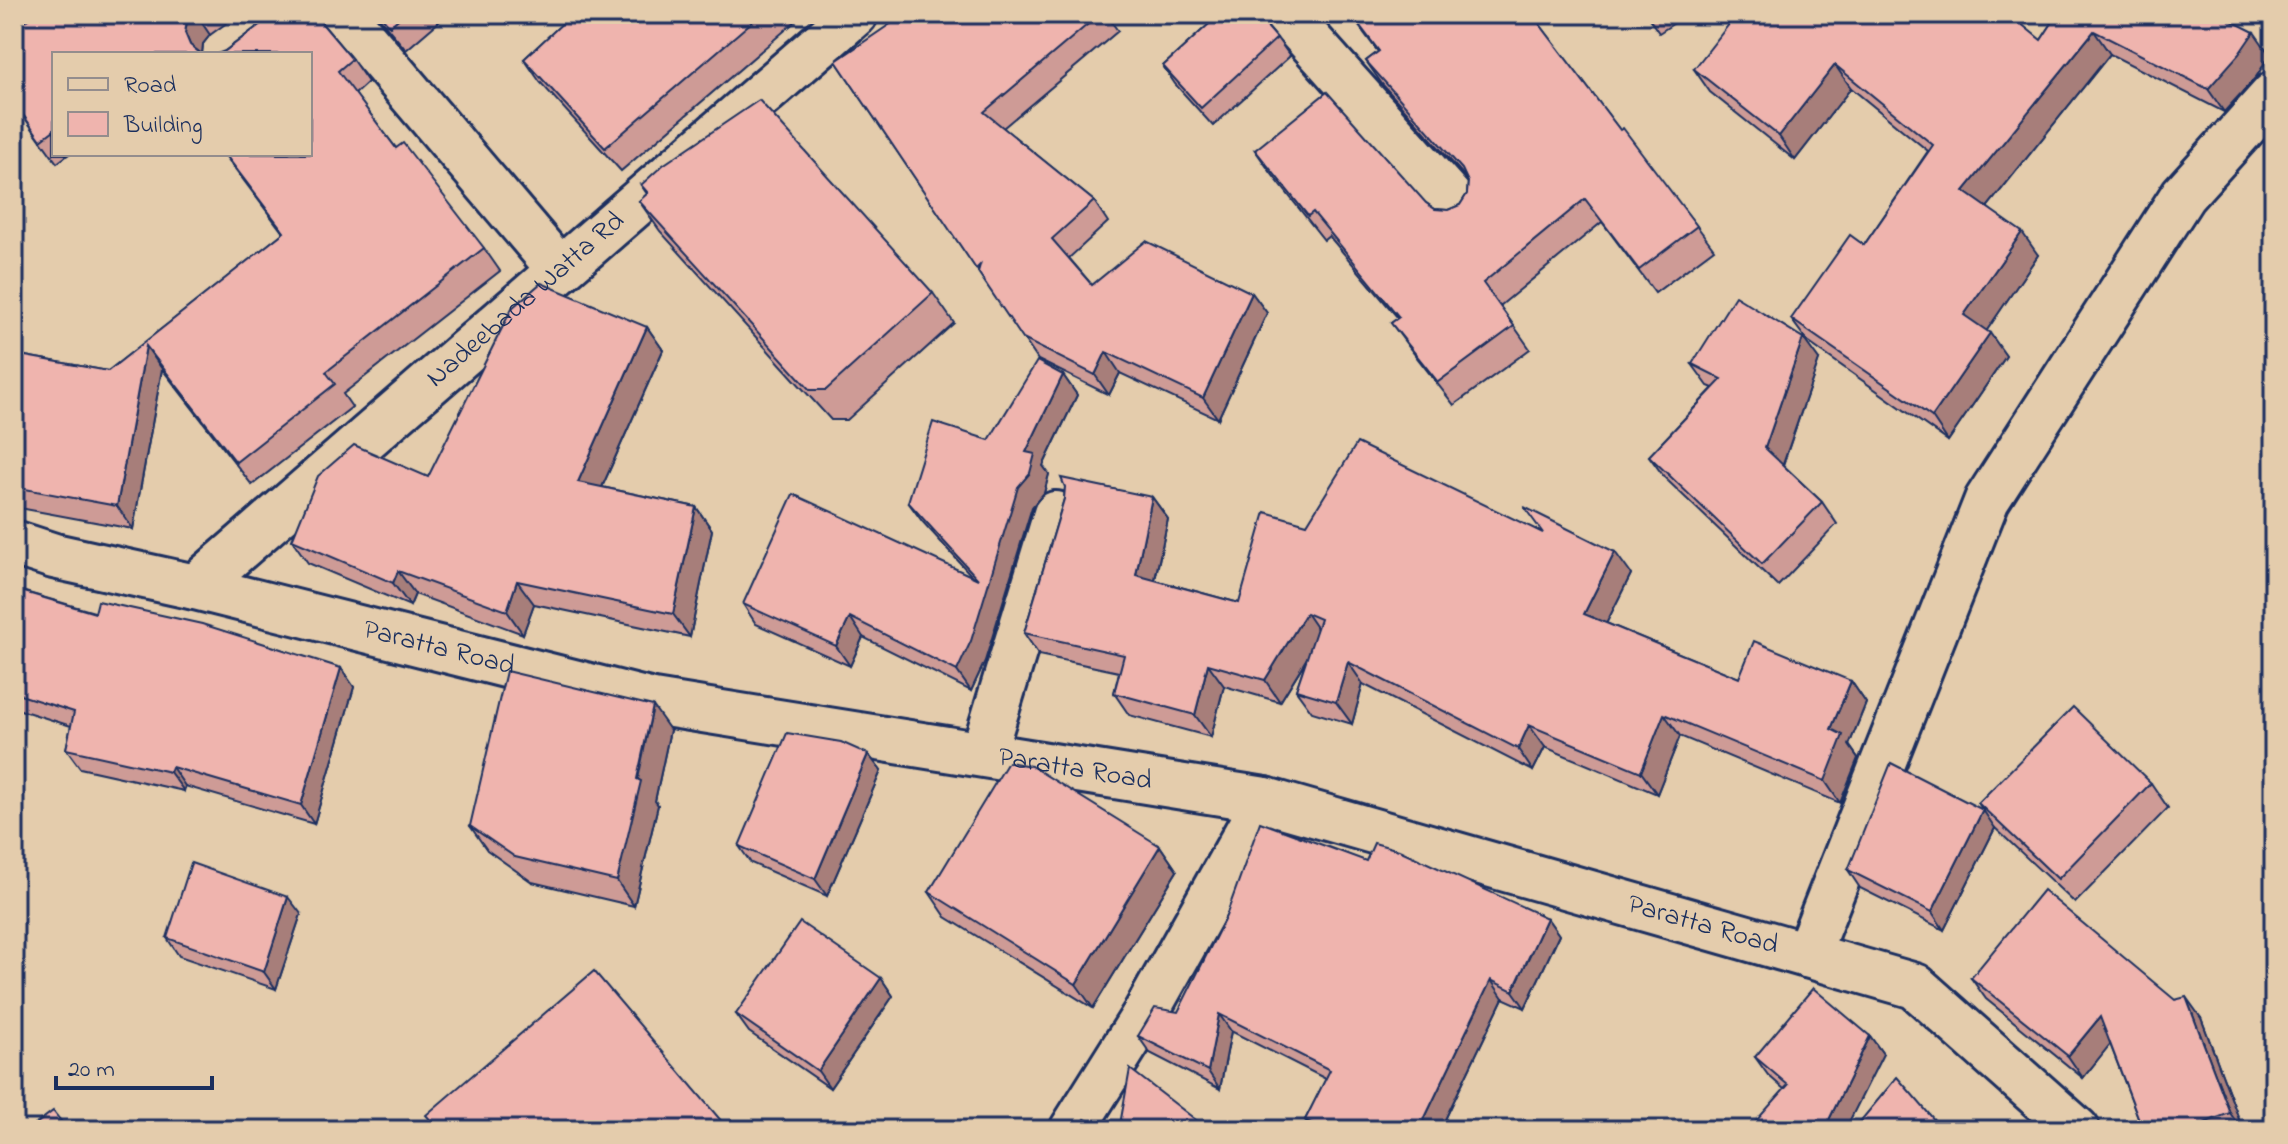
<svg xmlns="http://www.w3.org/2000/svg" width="2288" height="1144" viewBox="0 0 2288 1144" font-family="'Indie Flower',sans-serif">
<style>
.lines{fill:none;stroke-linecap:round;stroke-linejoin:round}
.minor-casing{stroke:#1b2f5e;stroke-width:50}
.minor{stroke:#e4ccac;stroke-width:44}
.wall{fill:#ce9b96;stroke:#1b2f5e;stroke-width:2}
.shaded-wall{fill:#a77e7a;stroke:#1b2f5e;stroke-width:2}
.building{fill:#efb4ae;stroke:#1b2f5e;stroke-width:2}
.labels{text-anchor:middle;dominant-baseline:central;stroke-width:6;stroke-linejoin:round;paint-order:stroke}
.street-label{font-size:28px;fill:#1b2f5e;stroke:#e4ccac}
</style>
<rect width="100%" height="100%" fill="#e4ccac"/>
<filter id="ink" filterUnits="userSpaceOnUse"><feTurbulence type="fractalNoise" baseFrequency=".0125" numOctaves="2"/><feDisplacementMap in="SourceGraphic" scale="16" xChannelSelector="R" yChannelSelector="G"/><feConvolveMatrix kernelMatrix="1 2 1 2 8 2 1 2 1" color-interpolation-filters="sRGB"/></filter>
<g filter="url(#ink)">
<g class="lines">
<defs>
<g id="minor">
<path d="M 343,14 L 560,270"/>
<path d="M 1286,14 L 1460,209"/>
<path id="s1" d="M 14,543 L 54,556 L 195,587 L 653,702 L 1265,800 L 1915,986 L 2077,1130"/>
<path id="s2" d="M 195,587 L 855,14"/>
<path d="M 983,754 L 1056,514"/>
<path d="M 1807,955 L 1987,500 L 2183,195 L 2274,94"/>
<path d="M 1072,1130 L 1145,1014 L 1265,800"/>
</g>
</defs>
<use href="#minor" class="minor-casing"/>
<use href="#minor" class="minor"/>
</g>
<g class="wall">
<path d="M 35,14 L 239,14 L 210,35 L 203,44 L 202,54 L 54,54 L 54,154 L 69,154 L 57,163 L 14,103 Z"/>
<path d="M 274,14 L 319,14 L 318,18 L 320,21 L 352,59 L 368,82 L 355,94 L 396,148 L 484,248 L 500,271 L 343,394 L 352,407 L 252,485 L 162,369 L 133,529 L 14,507 L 14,354 L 108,371 L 283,233 L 224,154 L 310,154 L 225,51 Z"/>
<path d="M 376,14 L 448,14 L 406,50 Z"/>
<path d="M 560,14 L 804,14 L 621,171 L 540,82 L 524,59 L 565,21 Z"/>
<path d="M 926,14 L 1106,14 L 1118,31 L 1003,128 L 1094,201 L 1108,222 L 1069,258 L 1092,285 L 1252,293 L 1267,313 L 1218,419 L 1120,373 L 1109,395 L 1038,360 L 836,61 L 921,19 Z"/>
<path d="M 1220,14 L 1262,14 L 1262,20 L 1277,38 L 1290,56 L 1213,126 L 1175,84 L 1163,66 Z"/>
<path d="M 1320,14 L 1335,14 L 1327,22 Z"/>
<path d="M 1350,14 L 1532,14 L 1620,130 L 1697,226 L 1714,249 L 1655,293 L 1602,222 L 1500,306 L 1530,349 L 1454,405 L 1408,346 L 1391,323 L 1398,318 L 1329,236 L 1324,240 L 1271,173 L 1255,150 L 1426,203 L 1435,209 L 1448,210 L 1460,205 L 1467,194 L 1468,180 L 1382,84 L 1366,61 L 1378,52 Z"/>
<path d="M 1646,14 L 1688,14 L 1659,33 Z"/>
<path d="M 2058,14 L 2270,55 L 2256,77 L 2224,112 L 2110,54 L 1987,207 L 2038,255 L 1986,331 L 2006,356 L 1948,441 L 1808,342 L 1791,319 L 1864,245 L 1928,151 L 1851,88 L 1795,160 L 1710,92 L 1694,69 L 2041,40 Z"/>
<path d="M 641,185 L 933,293 L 954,323 L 847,420 L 831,420 L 660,231 L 639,201 L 647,194 Z"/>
<path d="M 647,327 L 663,350 L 602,487 L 696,507 L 712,530 L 690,637 L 534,604 L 523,634 L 415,594 L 410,606 L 308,563 L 292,540 L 428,477 Z"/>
<path d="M 1819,360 L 1783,465 L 1822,502 L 1837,524 L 1778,586 L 1665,478 L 1649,456 L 1713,388 L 1708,386 L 1692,364 Z"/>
<path d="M 1063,375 L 1077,395 L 1043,466 L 1049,474 L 1044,493 L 1032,507 L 985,661 L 971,691 L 863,637 L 850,666 L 756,624 L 743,604 L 971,575 L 922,521 L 908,502 L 989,440 Z"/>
<path d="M 1065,487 L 1152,497 L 1168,519 L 1155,580 L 1239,603 L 1307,524 L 1631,574 L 1606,623 L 1739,678 L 1851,681 L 1866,703 L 1849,745 L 1858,758 L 1840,803 L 1680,736 L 1657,794 L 1545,747 L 1533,771 L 1363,684 L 1352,724 L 1312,712 L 1296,690 L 1306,660 L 1280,702 L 1224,686 L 1211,737 L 1129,715 L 1114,693 L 1119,672 L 1039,655 L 1024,633 L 1064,499 Z"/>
<path d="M 14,582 L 18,588 L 18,590 L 354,687 L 314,824 L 185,786 L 184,791 L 80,768 L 66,749 L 71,726 L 14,708 Z"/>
<path d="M 670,730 L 655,801 L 658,805 L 634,906 L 532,882 L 487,850 L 470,826 Z"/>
<path d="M 868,754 L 881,771 L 827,896 L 751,863 L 739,846 Z"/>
<path d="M 2151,783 L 2168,808 L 2075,903 L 1995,828 L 1944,930 L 1860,888 L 1848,870 L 1983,810 L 1978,803 Z"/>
<path d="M 1160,846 L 1177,871 L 1093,1008 L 946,917 L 929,892 Z"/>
<path d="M 1366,861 L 1547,918 L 1559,935 L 1525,1008 L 1503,998 L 1440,1130 L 1312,1130 L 1305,1120 L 1326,1079 L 1231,1031 L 1220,1089 L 1150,1053 L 1138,1036 L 1178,1012 Z"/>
<path d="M 301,914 L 276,989 L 179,956 L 167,938 Z"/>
<path d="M 881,978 L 893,996 L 830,1088 L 749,1032 L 736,1014 Z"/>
<path d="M 1971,978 L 2175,1000 L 2201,1018 L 2243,1130 L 2143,1130 L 2110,1044 L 2083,1078 L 1986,999 Z"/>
<path d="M 1870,1036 L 1883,1054 L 1784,1089 L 1768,1075 L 1755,1057 Z"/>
</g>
<g class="shaded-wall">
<path d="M 192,14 L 196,14 L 210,35 L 203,44 L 202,54 L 190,45 L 185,33 L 187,21 Z"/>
<path d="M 2094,31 L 2110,54 L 1981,215 L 1964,191 Z"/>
<path d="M 2254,32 L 2270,55 L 2256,77 L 2224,112 L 2208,89 Z"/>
<path d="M 1835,65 L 1851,88 L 1795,160 L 1779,136 Z"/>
<path d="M 2022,232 L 2038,255 L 1981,339 L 1964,315 Z"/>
<path d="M 1252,293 L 1267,313 L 1218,419 L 1203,398 Z"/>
<path d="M 647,327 L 663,350 L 594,505 L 578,482 Z"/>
<path d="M 1990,333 L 2006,356 L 1948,441 L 1932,417 Z"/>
<path d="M 1803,338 L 1819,360 L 1781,470 L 1765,448 Z"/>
<path d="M 146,346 L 162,369 L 133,529 L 117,506 Z"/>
<path d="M 1106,352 L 1120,373 L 1109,395 L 1095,375 Z"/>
<path d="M 1063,375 L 1077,395 L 1043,466 L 1049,474 L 1044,493 L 1032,507 L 985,661 L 971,691 L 957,671 L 1026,452 Z"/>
<path d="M 1152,497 L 1168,519 L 1151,597 L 1136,575 Z"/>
<path d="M 696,507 L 712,530 L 690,637 L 673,614 Z"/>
<path d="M 1615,552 L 1631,574 L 1600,636 L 1584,614 Z"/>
<path d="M 398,571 L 415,594 L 410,606 L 393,583 Z"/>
<path d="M 517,581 L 534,604 L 523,634 L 507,611 Z"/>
<path d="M 1306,613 L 1321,635 L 1280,702 L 1265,680 Z"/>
<path d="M 850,617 L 863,637 L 850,666 L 836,646 Z"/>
<path d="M 1348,662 L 1363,684 L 1352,724 L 1336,702 Z"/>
<path d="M 1208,664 L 1224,686 L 1211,737 L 1195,715 Z"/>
<path d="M 341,668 L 354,687 L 314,824 L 301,805 Z"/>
<path d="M 1851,681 L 1866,703 L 1849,745 L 1858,758 L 1840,803 L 1825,781 L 1831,729 Z"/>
<path d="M 653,706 L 670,730 L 655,801 L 658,805 L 634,906 L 617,881 Z"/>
<path d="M 1664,714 L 1680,736 L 1657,794 L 1641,772 Z"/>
<path d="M 1529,725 L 1545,747 L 1533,771 L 1518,749 Z"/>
<path d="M 868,754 L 881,771 L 827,896 L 815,879 Z"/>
<path d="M 172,767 L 185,786 L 184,791 L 170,772 Z"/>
<path d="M 1983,810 L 1995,828 L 1944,930 L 1932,912 Z"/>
<path d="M 1160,846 L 1177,871 L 1093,1008 L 1076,984 Z"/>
<path d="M 288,897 L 301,914 L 276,989 L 264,972 Z"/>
<path d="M 1547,918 L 1559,935 L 1525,1008 L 1513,991 Z"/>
<path d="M 881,978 L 893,996 L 830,1088 L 818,1071 Z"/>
<path d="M 1491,980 L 1503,998 L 1440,1130 L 1419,1130 Z"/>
<path d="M 2186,997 L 2201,1018 L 2243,1130 L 2242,1130 L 2230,1113 Z"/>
<path d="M 1219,1014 L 1231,1031 L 1220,1089 L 1208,1071 Z"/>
<path d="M 2100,1017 L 2115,1038 L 2083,1078 L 2068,1056 Z"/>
<path d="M 1870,1036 L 1883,1054 L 1845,1130 L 1824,1130 Z"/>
</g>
<g class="building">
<path d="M 35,14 L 192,14 L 187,21 L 185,33 L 190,45 L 201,54 L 54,54 L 54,130 L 41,140 L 14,102 L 14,29 Z"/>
<path d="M 274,14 L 314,14 L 352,59 L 338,71 L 396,148 L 403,143 L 484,248 L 326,372 L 335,384 L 236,462 L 146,346 L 117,506 L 14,487 L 14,354 L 108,371 L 284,232 L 225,154 L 310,154 L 310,54 L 217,54 L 225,51 Z"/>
<path d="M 379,14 L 404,14 L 390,26 Z"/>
<path d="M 561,14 L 761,14 L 605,148 L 524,59 L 566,20 Z"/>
<path d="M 905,14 L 918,14 L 921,19 L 926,14 L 1100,14 L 984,112 L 1094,201 L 1052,239 L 1092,285 L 1146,241 L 1252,293 L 1203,398 L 1106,352 L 1095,375 L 1023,339 L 978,272 L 980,265 L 976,269 L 836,61 Z"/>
<path d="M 1220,14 L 1256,14 L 1277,38 L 1201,108 L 1163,66 Z"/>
<path d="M 1351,14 L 1532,14 L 1620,130 L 1623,128 L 1697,226 L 1639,270 L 1585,199 L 1483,283 L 1514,326 L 1438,382 L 1391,323 L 1399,317 L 1313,212 L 1308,216 L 1255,150 L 1327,92 L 1426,203 L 1435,209 L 1448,210 L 1460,205 L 1467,194 L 1468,182 L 1462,169 L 1366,61 L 1379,51 Z"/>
<path d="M 1737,14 L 2009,14 L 2041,40 L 2058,14 L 2218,14 L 2254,32 L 2239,54 L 2208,89 L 2094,31 L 1964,191 L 2022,232 L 1964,315 L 1990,333 L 1932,417 L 1791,319 L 1850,235 L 1864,245 L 1933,145 L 1835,65 L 1779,136 L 1694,69 Z"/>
<path d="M 759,100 L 933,293 L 826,390 L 810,390 L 639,201 L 648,193 L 641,185 L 663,165 Z"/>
<path d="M 541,283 L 647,327 L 578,482 L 696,507 L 673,614 L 517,581 L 507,611 L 398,571 L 393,583 L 292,540 L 318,476 L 354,445 L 428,477 L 512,308 Z"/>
<path d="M 1735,296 L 1803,338 L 1765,448 L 1822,502 L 1762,564 L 1649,456 L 1722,379 L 1692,364 Z"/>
<path d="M 1037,361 L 1063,375 L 1026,452 L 1035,454 L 1030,473 L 1018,487 L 971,641 L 957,671 L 850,617 L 836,646 L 743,604 L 793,494 L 978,579 L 908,502 L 933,422 L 989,440 Z"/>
<path d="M 1357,443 L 1543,533 L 1524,507 L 1615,552 L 1584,614 L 1739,678 L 1754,641 L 1851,681 L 1831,729 L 1843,735 L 1825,781 L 1664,714 L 1641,772 L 1529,725 L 1518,749 L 1348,662 L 1336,702 L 1296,690 L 1320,619 L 1306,613 L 1265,680 L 1208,664 L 1195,715 L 1114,693 L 1124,655 L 1024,633 L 1064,499 L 1065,487 L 1061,478 L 1152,497 L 1136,575 L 1239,603 L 1265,512 L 1307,524 Z"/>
<path d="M 14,589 L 95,613 L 98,601 L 202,624 L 341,668 L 301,805 L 172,767 L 170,772 L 66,749 L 74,712 L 14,693 Z"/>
<path d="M 506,671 L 653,706 L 637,779 L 641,781 L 617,881 L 515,857 L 470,826 Z"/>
<path d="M 2073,707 L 2151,783 L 2058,879 L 1978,803 Z"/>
<path d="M 787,733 L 841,742 L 868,754 L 815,879 L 739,846 Z"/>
<path d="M 1008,762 L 1031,766 L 1160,846 L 1076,984 L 929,892 Z"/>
<path d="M 1891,763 L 1983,810 L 1932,912 L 1848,870 Z"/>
<path d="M 1260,822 L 1366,861 L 1374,843 L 1399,850 L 1547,918 L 1513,991 L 1491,980 L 1419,1130 L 1325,1130 L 1305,1120 L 1330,1070 L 1219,1014 L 1208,1071 L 1138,1036 L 1155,1008 L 1178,1012 L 1226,916 Z"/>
<path d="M 191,863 L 288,897 L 264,972 L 167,938 Z"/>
<path d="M 2043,890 L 2175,1000 L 2186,997 L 2230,1113 L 2186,1130 L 2143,1130 L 2100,1017 L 2068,1056 L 1971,978 Z"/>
<path d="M 800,922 L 881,978 L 818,1071 L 736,1014 Z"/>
<path d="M 594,971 L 729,1130 L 439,1130 L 426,1115 Z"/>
<path d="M 1813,988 L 1870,1036 L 1824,1130 L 1748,1130 L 1788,1085 L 1755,1057 Z"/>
<path d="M 1130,1069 L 1209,1130 L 1119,1130 Z"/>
<path d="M 1897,1077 L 1943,1130 L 1853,1130 Z"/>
<path d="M 53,1111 L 68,1130 L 28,1130 Z"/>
<path d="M 1085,1119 L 1106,1130 L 1077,1130 Z"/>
</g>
</g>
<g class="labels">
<g class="street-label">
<text stroke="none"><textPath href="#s2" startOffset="438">Nadeebada Watta Rd</textPath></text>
<text stroke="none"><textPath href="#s1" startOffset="438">Paratta Road</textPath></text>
<text stroke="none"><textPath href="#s1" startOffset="1086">Paratta Road</textPath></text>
<text stroke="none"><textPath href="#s1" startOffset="1734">Paratta Road</textPath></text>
</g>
</g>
<rect width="2288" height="1144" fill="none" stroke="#e4ccac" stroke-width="48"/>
<rect x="24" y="24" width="2240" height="1096" fill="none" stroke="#1b2f5e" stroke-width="3" filter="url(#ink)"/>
<rect x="52" y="52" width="260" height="104" fill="#e4ccac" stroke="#948d8d" stroke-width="2"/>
<rect x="68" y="78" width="40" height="12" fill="#e4ccac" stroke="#948d8d" stroke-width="2"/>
<text x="124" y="92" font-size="24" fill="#1b2f5e">Road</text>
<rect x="68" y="112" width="40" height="24" fill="#efb4ae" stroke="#948d8d" stroke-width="2"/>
<text x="124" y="132" font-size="24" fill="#1b2f5e">Building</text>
<path d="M56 1076v12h156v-12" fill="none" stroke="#1b2f5e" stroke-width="4"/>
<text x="68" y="1076" font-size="24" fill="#1b2f5e" stroke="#e4ccac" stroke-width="6" paint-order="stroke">20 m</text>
</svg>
